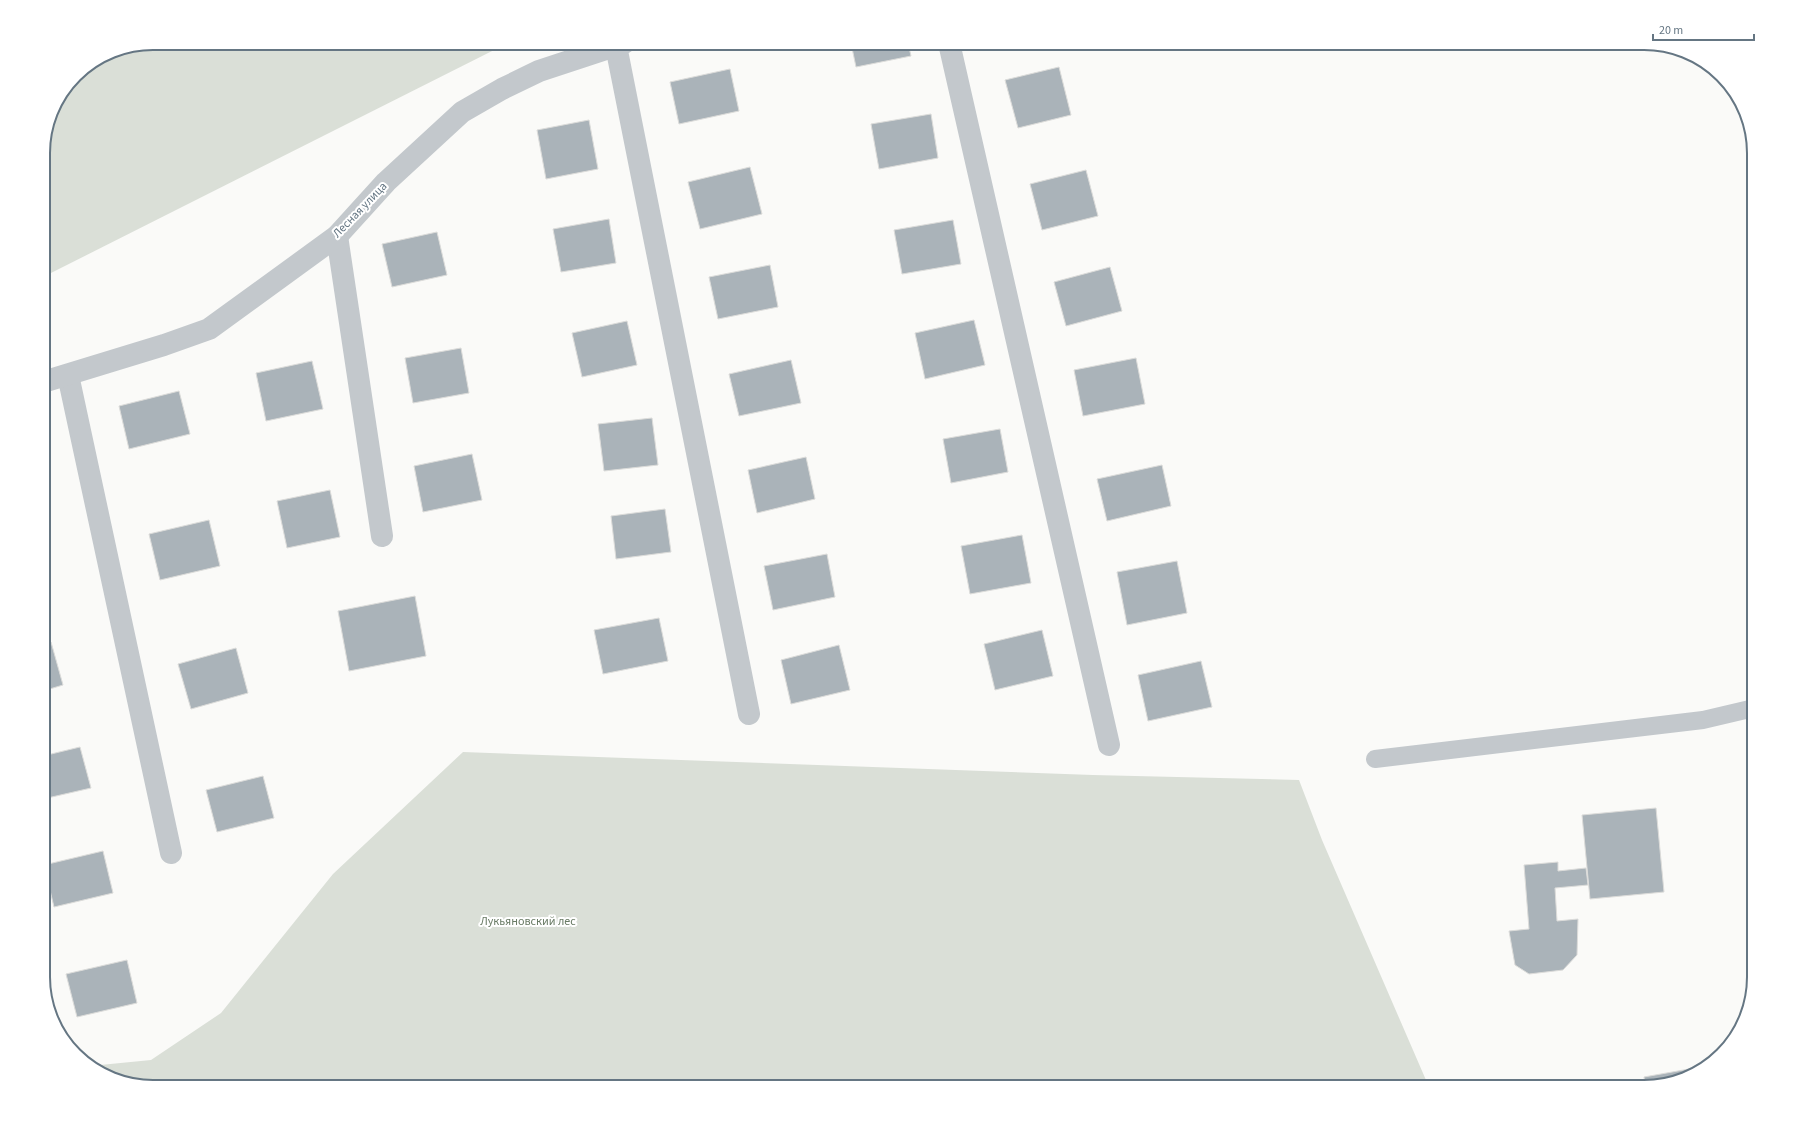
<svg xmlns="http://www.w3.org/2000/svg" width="1797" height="1130" viewBox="0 0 1797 1130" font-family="'Source Sans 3',sans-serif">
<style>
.green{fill:#dadfd7}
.building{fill:#aab3b9;stroke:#dcdcda}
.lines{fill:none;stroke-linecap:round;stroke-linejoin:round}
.service{stroke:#c3c8cc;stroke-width:18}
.minor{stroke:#c3c8cc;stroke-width:22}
.labels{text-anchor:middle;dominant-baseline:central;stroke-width:4;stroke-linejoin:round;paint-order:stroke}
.street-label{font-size:12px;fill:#657683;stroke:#fff}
.park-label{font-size:12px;fill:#687a64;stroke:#fff}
.rim{fill:none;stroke:#657683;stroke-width:2}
</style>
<rect width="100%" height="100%" fill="#fafaf8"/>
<g class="green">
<path d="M 153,43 L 508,43 L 43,277 L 43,146 L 51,111 L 75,75 L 111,51 Z"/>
<path d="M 463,752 L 1093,775 L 1299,780 L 1322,840 L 1429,1087 L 153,1087 L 92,1069 L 90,1066 L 151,1060 L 221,1013 L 333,874 Z"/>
</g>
<g class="building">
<path d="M 851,43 L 908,43 L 911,56 L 856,67 Z"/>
<path d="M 1059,67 L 1071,115 L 1018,128 L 1005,80 Z"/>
<path d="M 730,69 L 739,111 L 679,124 L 670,82 Z"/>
<path d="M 931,114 L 938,158 L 879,169 L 871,124 Z"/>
<path d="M 589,120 L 598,169 L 546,179 L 537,130 Z"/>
<path d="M 750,167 L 762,214 L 700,229 L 688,182 Z"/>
<path d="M 1086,170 L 1098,216 L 1042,230 L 1030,184 Z"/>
<path d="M 609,219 L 616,263 L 561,272 L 553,229 Z"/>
<path d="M 953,220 L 961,264 L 902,274 L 894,230 Z"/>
<path d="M 437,232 L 447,275 L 392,287 L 382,244 Z"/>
<path d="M 770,265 L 778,307 L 718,319 L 709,277 Z"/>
<path d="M 1110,267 L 1122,311 L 1066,326 L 1054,282 Z"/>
<path d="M 974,320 L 985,365 L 925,379 L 915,333 Z"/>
<path d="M 627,321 L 637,365 L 582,377 L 572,333 Z"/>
<path d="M 461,348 L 469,393 L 413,403 L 405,358 Z"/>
<path d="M 1136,358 L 1145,404 L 1083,416 L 1074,370 Z"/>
<path d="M 791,360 L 801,403 L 739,416 L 729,374 Z"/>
<path d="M 312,361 L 323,409 L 266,421 L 256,373 Z"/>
<path d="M 179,391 L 190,434 L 129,449 L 119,406 Z"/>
<path d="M 652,418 L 658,465 L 604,471 L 598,424 Z"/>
<path d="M 1000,429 L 1008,472 L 951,483 L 943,439 Z"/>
<path d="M 472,454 L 482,500 L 423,512 L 414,466 Z"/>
<path d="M 806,457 L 815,499 L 757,513 L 748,470 Z"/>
<path d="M 1162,465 L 1171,506 L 1107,521 L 1097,479 Z"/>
<path d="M 330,490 L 340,537 L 287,548 L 277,501 Z"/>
<path d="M 665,509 L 671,552 L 616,559 L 611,516 Z"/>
<path d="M 209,520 L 220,566 L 160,580 L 149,534 Z"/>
<path d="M 1022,535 L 1031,583 L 970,594 L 961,546 Z"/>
<path d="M 827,554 L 835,597 L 773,610 L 764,566 Z"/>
<path d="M 1177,561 L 1187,613 L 1127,625 L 1117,572 Z"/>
<path d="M 415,596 L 426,656 L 349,671 L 338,611 Z"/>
<path d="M 659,618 L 668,661 L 603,674 L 594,630 Z"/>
<path d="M 1042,630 L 1053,676 L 995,690 L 984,644 Z"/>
<path d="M 51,642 L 63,685 L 43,691 L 43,644 Z"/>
<path d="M 839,645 L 850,690 L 791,704 L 781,660 Z"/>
<path d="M 236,648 L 248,693 L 191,709 L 178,664 Z"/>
<path d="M 1201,661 L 1212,707 L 1148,721 L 1138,675 Z"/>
<path d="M 80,747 L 91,788 L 43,799 L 43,756 Z"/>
<path d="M 263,776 L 274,818 L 217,832 L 206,790 Z"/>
<path d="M 1656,808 L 1664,892 L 1590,899 L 1582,815 Z"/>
<path d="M 103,851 L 113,893 L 54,907 L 44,865 Z"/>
<path d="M 1558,862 L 1558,871 L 1586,868 L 1588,885 L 1555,888 L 1557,921 L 1578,919 L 1577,955 L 1563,970 L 1529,974 L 1515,965 L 1509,931 L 1529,929 L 1524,865 Z"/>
<path d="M 127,960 L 137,1003 L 77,1017 L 66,974 Z"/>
<path d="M 1706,1066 L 1699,1072 L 1645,1087 L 1644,1077 Z"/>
</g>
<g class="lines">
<path class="service" d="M 1375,759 L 1703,720 L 1754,708"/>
<g class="minor">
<path d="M 949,43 L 1109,745"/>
<path d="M 616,46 L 749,714"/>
<path d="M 337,236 L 382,536"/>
<path d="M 68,375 L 171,853"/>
<path d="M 43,382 L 164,345 L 209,329 L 337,236 L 386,182 L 462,112 L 502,89 L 539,71 L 624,43"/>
</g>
</g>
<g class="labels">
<g class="street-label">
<text transform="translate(360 210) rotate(-46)">Лесная улица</text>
</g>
<g class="park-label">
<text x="528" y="921">Лукьяновский лес</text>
</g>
</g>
<path d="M0 0H1797V1130H0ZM153 50H1644A103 103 0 0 1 1747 153V977A103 103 0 0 1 1644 1080H153A103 103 0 0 1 50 977V153A103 103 0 0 1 153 50Z" fill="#fff" fill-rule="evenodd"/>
<path class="rim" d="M153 50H1644A103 103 0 0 1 1747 153V977A103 103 0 0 1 1644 1080H153A103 103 0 0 1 50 977V153A103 103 0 0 1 153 50Z"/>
<path d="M1653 34v6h101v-6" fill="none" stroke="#657683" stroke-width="2"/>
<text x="1659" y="34" font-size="12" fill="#657683" stroke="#ffffff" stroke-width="3" paint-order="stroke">20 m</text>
</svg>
